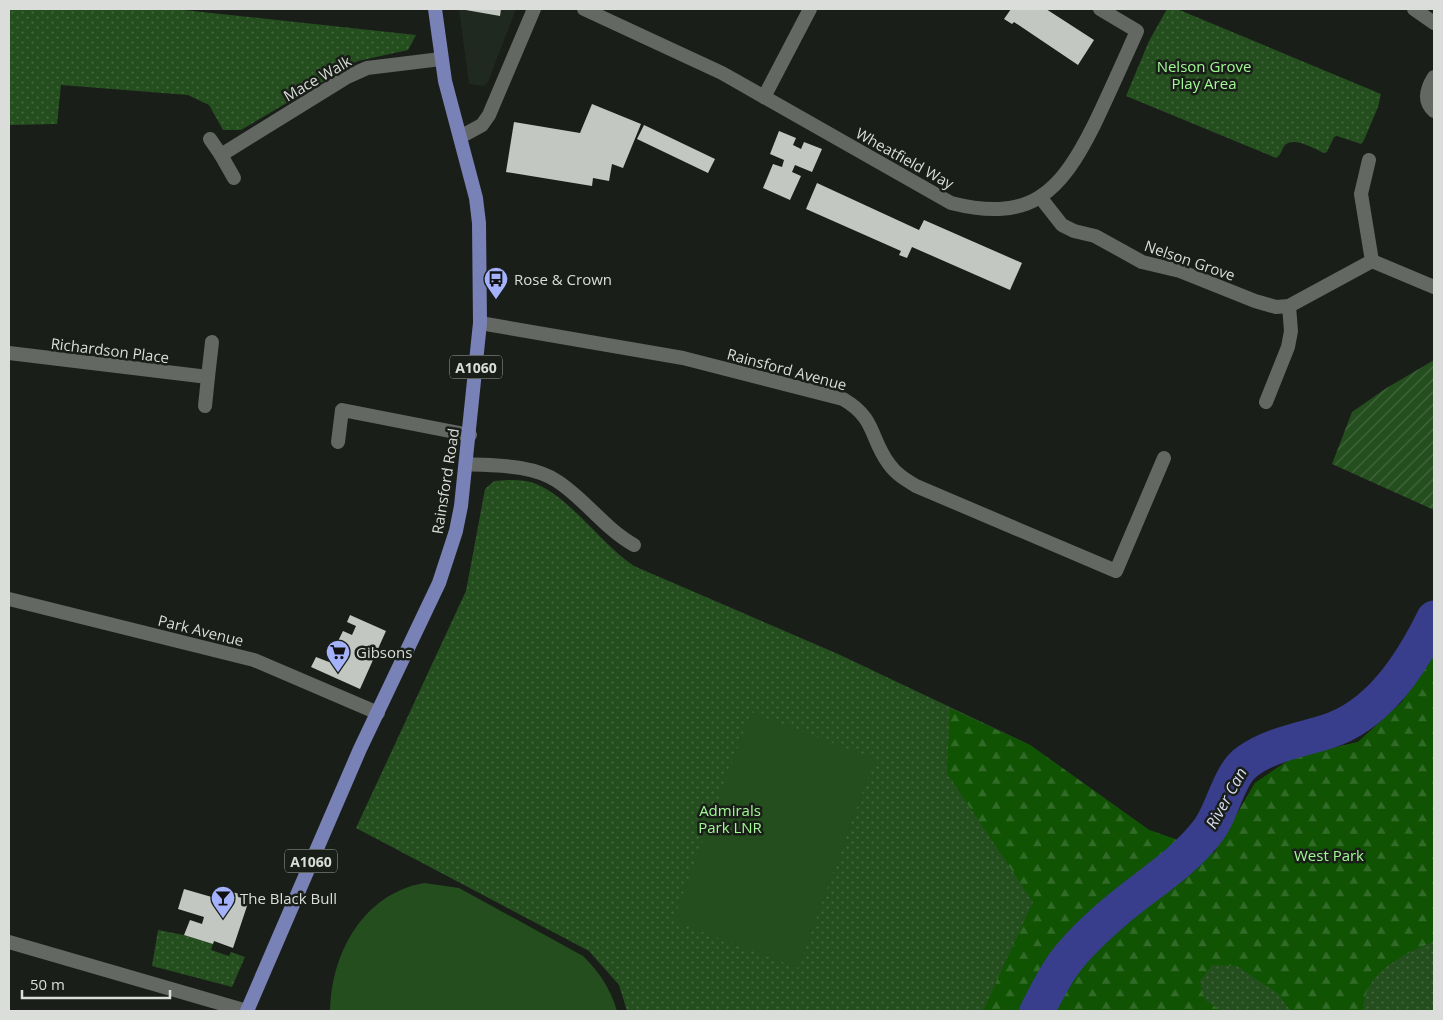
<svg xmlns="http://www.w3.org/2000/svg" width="1443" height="1020" viewBox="0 0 1443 1020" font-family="'Open Sans',sans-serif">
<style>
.built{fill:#20291f}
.grass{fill:url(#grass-dots)}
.forest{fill:url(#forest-firs)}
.garden{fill:url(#garden-furrows)}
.pitch{fill:#244e1e}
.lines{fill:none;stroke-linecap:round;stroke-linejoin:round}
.river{stroke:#383e8b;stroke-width:35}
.building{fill:#c2c8c1}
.minor{stroke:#636862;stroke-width:14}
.primary{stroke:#7882b6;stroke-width:14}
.labels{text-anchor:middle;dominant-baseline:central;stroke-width:5;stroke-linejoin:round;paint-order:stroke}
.shield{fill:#1a1e19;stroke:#a0a49f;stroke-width:1}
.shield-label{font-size:14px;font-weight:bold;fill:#daddd9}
.park-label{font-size:15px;fill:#a1f895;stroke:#1a1e19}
.street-label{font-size:15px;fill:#daddd9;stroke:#1a1e19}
.poi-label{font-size:15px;fill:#daddd9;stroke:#1a1e19;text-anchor:start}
.water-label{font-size:16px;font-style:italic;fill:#d6dbf1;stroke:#1a1e19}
</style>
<defs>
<pattern id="grass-dots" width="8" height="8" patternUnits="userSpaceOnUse" patternTransform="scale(1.25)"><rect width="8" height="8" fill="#244e1e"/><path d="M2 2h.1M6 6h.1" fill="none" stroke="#43673e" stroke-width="1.8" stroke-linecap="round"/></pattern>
<pattern id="forest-firs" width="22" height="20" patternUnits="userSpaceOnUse" patternTransform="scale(1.25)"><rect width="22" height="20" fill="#0f5303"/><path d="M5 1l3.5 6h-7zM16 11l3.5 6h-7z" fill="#316b27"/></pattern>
<pattern id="garden-furrows" width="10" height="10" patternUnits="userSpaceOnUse" patternTransform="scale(1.25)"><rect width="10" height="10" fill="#244e1e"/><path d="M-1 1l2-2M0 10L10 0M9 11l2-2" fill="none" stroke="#43673e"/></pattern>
</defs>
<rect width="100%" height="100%" fill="#1a1e19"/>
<path class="built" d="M 459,9 L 516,9 L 488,82 L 484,86 L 469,84 Z"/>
<g class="grass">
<path d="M 9,9 L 174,9 L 416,35 L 408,50 L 358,61 L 241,130 L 223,130 L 209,105 L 188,95 L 61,85 L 57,124 L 9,125 Z"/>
<path d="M 1167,9 L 1177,9 L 1381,94 L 1378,107 L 1364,140 L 1361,144 L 1337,136 L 1334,137 L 1327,152 L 1324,153 C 1315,149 1294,136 1285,145 C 1281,150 1282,154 1276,158 L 1126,96 L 1149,41 Z"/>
<path d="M 507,480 C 513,480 520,480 526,481 C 564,488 600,544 634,566 L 838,654 L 1030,745 L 1149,830 L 1214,853 L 1255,783 L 1292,758 L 1358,742 L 1402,702 L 1434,650 L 1434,1011 L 627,1011 L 619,985 L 589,951 L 356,828 L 466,591 L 485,489 L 494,481 Z"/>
<path d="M 158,930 L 184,935 L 213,944 L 211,950 L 229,956 L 231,952 L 245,957 L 232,987 L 152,966 Z"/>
</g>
<path class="forest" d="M 1434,650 L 1434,941 C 1403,956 1364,970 1363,1011 L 1291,1011 L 1277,993 L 1237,966 L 1212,965 L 1200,981 L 1204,999 L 1221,1011 L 983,1011 L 1033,902 L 947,773 L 950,709 L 1030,745 L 1149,830 L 1214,853 L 1255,783 L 1292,758 L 1358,742 L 1402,702 Z"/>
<path class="garden" d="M 1434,360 L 1434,510 L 1332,464 L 1352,412 L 1385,389 Z"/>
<g class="pitch">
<path d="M 751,712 L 875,759 L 798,968 L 673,921 Z"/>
<path d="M 424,883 L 459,888 L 583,956 C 600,973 610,988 617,1011 L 330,1011 C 331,953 363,894 424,883 Z"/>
</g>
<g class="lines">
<path class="river" d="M 1037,1011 C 1045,996 1053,979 1063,965 C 1075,948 1094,930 1110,916 C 1141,888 1181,866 1207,832 C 1223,813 1228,774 1248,761 C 1270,745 1300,740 1326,732 C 1378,716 1411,665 1434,618"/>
</g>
<g class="building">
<path d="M 460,9 L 501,9 L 500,16 Z"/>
<path d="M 1011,9 L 1046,9 L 1094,40 L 1078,65 L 1014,22 L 1012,24 L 1004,19 Z"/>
<path d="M 592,104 L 641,124 L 623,168 L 612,164 L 609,181 L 593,178 L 592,186 L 506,172 L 514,122 L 580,133 Z"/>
<path d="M 644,125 L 715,159 L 708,173 L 637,139 Z"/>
<path d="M 779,131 L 796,138 L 793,145 L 801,149 L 804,142 L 822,149 L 812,172 L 795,165 L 792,172 L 801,176 L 790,200 L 763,188 L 773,164 L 782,167 L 784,160 L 770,154 Z"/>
<path d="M 817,183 L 919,230 L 924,220 L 1022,263 L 1010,290 L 912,247 L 907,258 L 899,255 L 901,251 L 806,209 Z"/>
<path d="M 350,615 L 386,631 L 360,689 L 311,667 L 316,657 L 329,662 L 332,655 L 341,659 L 345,649 L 336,645 L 343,631 L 352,635 L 356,626 L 347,622 Z"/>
<path d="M 184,889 L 222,900 L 225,890 L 250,897 L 233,948 L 214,941 L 213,944 L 184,935 L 190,920 L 202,924 L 204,917 L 178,909 Z"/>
</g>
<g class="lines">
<g class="minor">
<path d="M 584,9 L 722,73 L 951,203 C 1031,223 1060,193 1094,125 C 1109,94 1123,62 1137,31 L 1100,9"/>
<path d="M 1414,9 L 1434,23"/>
<path d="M 1434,77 C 1427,88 1423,101 1434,111"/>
<path d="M 764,97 L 810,9"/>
<path d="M 460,137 L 482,125 L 489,115 L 534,9"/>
<path d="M 210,139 L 221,155 L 347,77 L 367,68 L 441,59"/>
<path d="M 221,155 L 234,178"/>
<path d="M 1040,197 L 1062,225 L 1074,231 L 1095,236 L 1142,262 L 1180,271 L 1255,301 L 1276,307 L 1289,306 L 1372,261 L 1361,194 L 1369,160"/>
<path d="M 1372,261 L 1434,287"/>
<path d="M 480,323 L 683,358 L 843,399 C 877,419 869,437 889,464 C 896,474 906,480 916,486 L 1116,571 L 1164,458"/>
<path d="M 9,353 L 208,377 L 205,406"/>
<path d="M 208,377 L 212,342"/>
<path d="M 1266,402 L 1288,347 L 1291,331 L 1289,306"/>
<path d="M 338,442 L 342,410 L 470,435"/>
<path d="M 466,464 C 495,466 531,464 557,481 C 585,499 604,528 634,545"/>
<path d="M 9,599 L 254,660 L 378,713"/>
<path d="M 9,942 L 247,1011"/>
</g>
<path class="primary" d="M 247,1011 L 360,749 L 439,583 L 456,531 L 461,506 L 480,323 L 479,223 L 476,198 L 445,81 L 435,9"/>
</g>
<defs>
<symbol id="bus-pin" viewBox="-11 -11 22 30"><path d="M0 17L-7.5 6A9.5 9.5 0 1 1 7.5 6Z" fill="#a4b2fc" stroke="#1a1e19"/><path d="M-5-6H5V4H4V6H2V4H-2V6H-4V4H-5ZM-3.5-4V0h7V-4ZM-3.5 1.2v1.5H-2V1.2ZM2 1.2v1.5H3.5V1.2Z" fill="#111"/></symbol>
<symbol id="supermarket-pin" viewBox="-11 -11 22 30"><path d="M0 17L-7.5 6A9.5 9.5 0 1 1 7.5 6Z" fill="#a4b2fc" stroke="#1a1e19"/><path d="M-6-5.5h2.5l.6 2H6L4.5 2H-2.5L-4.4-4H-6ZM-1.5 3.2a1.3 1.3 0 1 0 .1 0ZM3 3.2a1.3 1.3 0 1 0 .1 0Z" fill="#111"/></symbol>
<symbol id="bar-pin" viewBox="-11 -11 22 30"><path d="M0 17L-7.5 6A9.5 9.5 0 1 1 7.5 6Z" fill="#a4b2fc" stroke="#1a1e19"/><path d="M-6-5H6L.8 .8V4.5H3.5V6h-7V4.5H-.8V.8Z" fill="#111"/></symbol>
</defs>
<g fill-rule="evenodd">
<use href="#bus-pin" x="482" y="265" width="28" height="38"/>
<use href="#supermarket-pin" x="324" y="638" width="28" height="38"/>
<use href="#bar-pin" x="209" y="884" width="28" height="38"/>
</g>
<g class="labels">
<g class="shield">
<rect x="450" y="355.5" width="52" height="23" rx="4"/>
<rect x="285" y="849.5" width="52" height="23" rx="4"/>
</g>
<g class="shield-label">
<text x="476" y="367">A1060</text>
<text x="311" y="861">A1060</text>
</g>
<g class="park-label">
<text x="1204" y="66">Nelson Grove<tspan x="1204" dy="17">Play Area</tspan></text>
<text x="730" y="810">Admirals<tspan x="730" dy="17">Park LNR</tspan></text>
<text x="1329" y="855">West Park</text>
</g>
<g class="street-label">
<text transform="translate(317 78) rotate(-30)">Mace Walk</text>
<text transform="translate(905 158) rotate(29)">Wheatfield Way</text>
<text transform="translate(1190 260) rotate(19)">Nelson Grove</text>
<text transform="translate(110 350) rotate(7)">Richardson Place</text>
<text transform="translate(787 369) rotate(15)">Rainsford Avenue</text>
<text transform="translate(445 481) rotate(-81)">Rainsford Road</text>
<text transform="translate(201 630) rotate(14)">Park Avenue</text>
</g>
<g class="poi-label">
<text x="514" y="279">Rose &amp; Crown</text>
<text x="356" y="652">Gibsons</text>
<text x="240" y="898">The Black Bull</text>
</g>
<g class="water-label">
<text transform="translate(1226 798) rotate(-61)">River Can</text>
</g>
</g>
<rect width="1443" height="1020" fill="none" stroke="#daddd9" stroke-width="20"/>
<path d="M22 990v8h148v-8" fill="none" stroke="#daddd9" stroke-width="2.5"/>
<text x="30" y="990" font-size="15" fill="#daddd9" stroke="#1a1e19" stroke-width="4" paint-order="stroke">50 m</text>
</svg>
